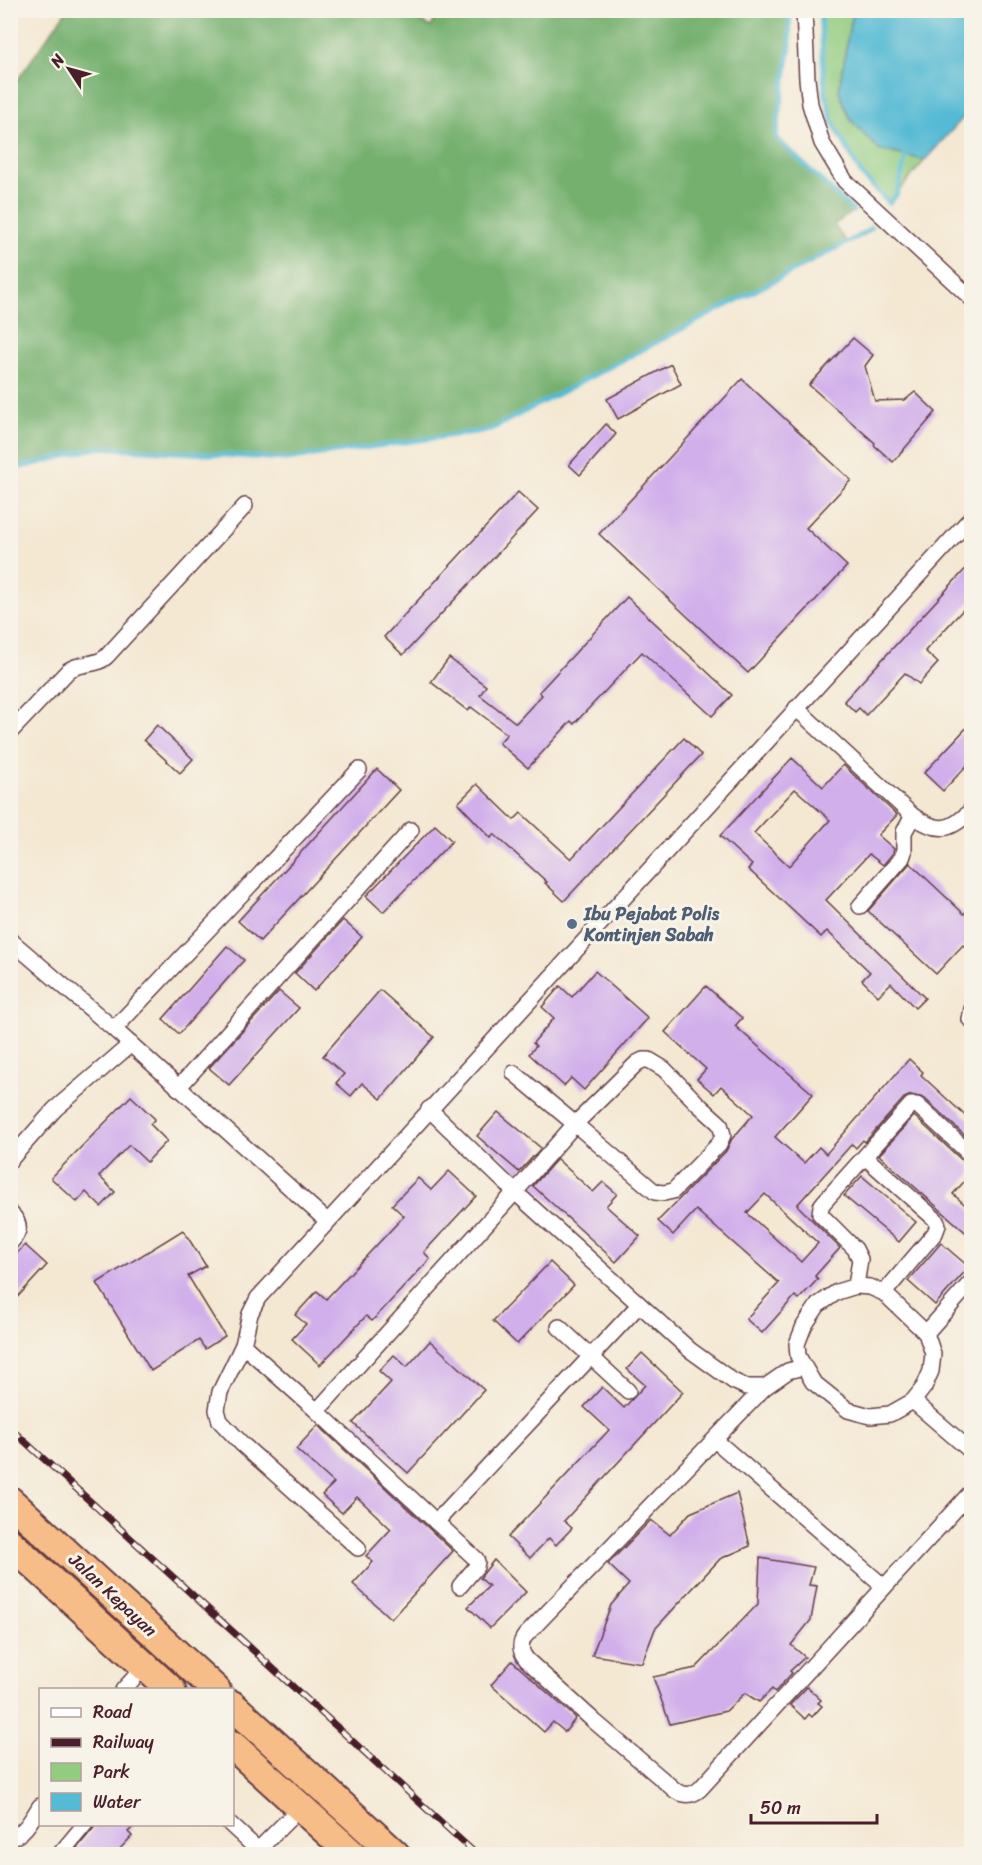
<svg xmlns="http://www.w3.org/2000/svg" width="982" height="1865" viewBox="0 0 982 1865" font-family="Sriracha,sans-serif">
<style>
.green{fill:#92cc80;stroke:#6e7656;stroke-width:1.5}
.forest{fill:#75b06e;stroke:#60684c;stroke-width:1.5}
.water{fill:#55bad4;stroke:#506c80;stroke-width:1.5}
.lines{fill:none;stroke-linecap:round;stroke-linejoin:round}
.stream{stroke:#55bad4;stroke-width:5}
.building{fill:#d1afeb;fill-rule:evenodd}
.street-casing{stroke:#643d44;stroke-width:18}
.highway-casing{stroke:#643d44;stroke-width:32}
.street{stroke:#fff;stroke-width:15}
.highway{stroke:#f7bd88;stroke-width:28}
.rail-casing{stroke:#4a1f2b;stroke-width:7}
.rail{stroke:#f7f3e8;stroke-width:4.5;stroke-dasharray:14;stroke-linecap:butt}
.service-dot{fill:#5c6f8a;stroke:#f7f3e8;stroke-width:2}
.labels{text-anchor:middle;dominant-baseline:central;stroke-width:6;stroke-linejoin:round;paint-order:stroke}
.service-label{font-size:18px;font-weight:bold;fill:#4e5e75;stroke:#f7f3e8;text-anchor:start}
.street-label{font-size:18px;fill:#4a1f2b;stroke:#f7f3e8}
</style>
<rect width="100%" height="100%" fill="#f7f3e8"/>
<filter id="ink" filterUnits="userSpaceOnUse"><feTurbulence type="fractalNoise" baseFrequency=".0167" numOctaves="2"/><feDisplacementMap in="SourceGraphic" scale="12" xChannelSelector="R" yChannelSelector="G"/><feConvolveMatrix kernelMatrix="1 2 1 2 8 2 1 2 1" color-interpolation-filters="sRGB"/></filter>
<filter id="wash" filterUnits="userSpaceOnUse"><feTurbulence type="fractalNoise" baseFrequency=".008" numOctaves="4" result="noise"/><feDisplacementMap in="SourceGraphic" scale="24" xChannelSelector="R" yChannelSelector="G"/><feGaussianBlur stdDeviation="1.35" result="paint"/><feColorMatrix in="noise" values="0 0 0 0 0 0 0 0 0 0 0 0 0 0 0 0 0 1.4 0 .05"/><feComposite in="paint" operator="in"/></filter>
<g filter="url(#wash)">
<rect width="100%" height="100%" fill="#f4e8d3"/>
<g class="green">
<path d="M 820,11 L 855,11 L 850,24 L 839,91 L 879,150 L 925,160 L 889,203 L 862,175 L 832,121 L 825,91 Z"/>
<path d="M 10,1515 L 199,1689 L 191,1689 L 11,1523 Z"/>
<path d="M 232,1720 L 378,1854 L 372,1854 L 233,1727 Z"/>
</g>
<path class="forest" d="M 398,10 L 431,27 L 439,10 L 789,11 L 790,45 L 776,135 L 778,140 L 853,211 L 834,225 L 847,243 L 489,430 L 286,459 L 99,447 L 11,470 L 11,89 L 66,11 Z"/>
<path class="water" d="M 855,11 L 971,11 L 971,109 L 925,160 L 879,150 L 850,119 L 839,91 L 850,24 Z"/>
<g class="lines">
<g class="stream">
<path d="M 789,10 L 790,45 L 776,135 L 778,140 L 853,211"/>
<path d="M 820,10 L 825,91 L 832,121 L 862,175 L 889,203 L 897,194 L 906,156"/>
<path d="M 10,470 L 99,447 L 286,459 L 489,430 L 863,234 L 871,228"/>
</g>
</g>
<g id="blocks">
<g class="building">
<path d="M 853,338 L 873,355 L 865,366 L 875,401 L 905,400 L 915,392 L 936,412 L 893,462 L 874,445 L 875,443 L 809,385 Z"/>
<path d="M 671,364 L 681,384 L 618,419 L 607,399 Z"/>
<path d="M 742,379 L 851,480 L 806,528 L 847,566 L 748,673 L 599,534 Z"/>
<path d="M 606,424 L 616,434 L 580,475 L 569,465 Z"/>
<path d="M 518,492 L 538,510 L 403,655 L 384,637 Z"/>
<path d="M 972,562 L 972,600 L 925,651 L 938,663 L 919,684 L 905,673 L 866,715 L 859,708 L 855,712 L 844,701 Z"/>
<path d="M 627,597 L 732,695 L 712,716 L 642,652 L 574,724 L 571,721 L 528,768 L 499,743 L 507,734 L 471,707 L 468,711 L 431,682 L 449,658 L 486,686 L 480,695 L 516,723 L 542,695 L 539,692 Z"/>
<path d="M 972,722 L 972,760 L 943,791 L 924,773 Z"/>
<path d="M 157,725 L 193,759 L 180,773 L 144,740 Z"/>
<path d="M 684,738 L 701,755 L 564,901 L 545,883 L 547,882 L 494,834 L 491,838 L 458,803 L 477,784 L 514,820 L 521,813 L 571,859 Z"/>
<path d="M 792,758 L 823,787 L 843,765 L 897,815 L 878,835 L 894,849 L 893,853 L 883,865 L 869,854 L 826,900 L 925,998 L 915,1008 L 891,983 L 878,996 L 862,980 L 870,972 L 827,931 L 821,937 L 748,869 L 752,865 L 720,836 ZM 795,789 L 830,820 L 789,866 L 754,833 Z"/>
<path d="M 377,769 L 399,790 L 260,941 L 238,921 Z"/>
<path d="M 435,825 L 452,841 L 383,912 L 366,896 Z"/>
<path d="M 910,863 L 964,914 L 972,906 L 972,953 L 963,945 L 936,974 L 868,911 Z"/>
<path d="M 343,920 L 362,937 L 314,991 L 295,973 Z"/>
<path d="M 227,946 L 244,960 L 179,1034 L 163,1019 Z"/>
<path d="M 595,971 L 648,1018 L 584,1090 L 571,1078 L 564,1086 L 529,1054 L 536,1046 L 533,1043 L 554,1018 L 542,1007 L 560,986 L 572,997 Z"/>
<path d="M 706,986 L 742,1018 L 735,1026 L 813,1094 L 775,1137 L 804,1163 L 819,1147 L 826,1154 L 909,1059 L 923,1072 L 921,1075 L 972,1122 L 972,1142 L 924,1098 L 911,1095 L 904,1098 L 865,1142 L 863,1140 L 856,1148 L 852,1144 L 797,1205 L 840,1248 L 815,1276 L 818,1279 L 799,1299 L 795,1296 L 762,1333 L 746,1319 L 779,1283 L 696,1210 L 673,1235 L 658,1221 L 726,1151 L 732,1139 L 753,1115 L 721,1086 L 714,1094 L 697,1079 L 706,1069 L 665,1032 ZM 765,1194 L 818,1243 L 801,1262 L 747,1213 Z"/>
<path d="M 380,990 L 434,1037 L 381,1099 L 362,1083 L 351,1096 L 336,1083 L 344,1074 L 323,1056 Z"/>
<path d="M 279,991 L 299,1008 L 229,1085 L 209,1068 Z"/>
<path d="M 131,1096 L 155,1119 L 150,1124 L 167,1141 L 147,1162 L 129,1145 L 99,1176 L 115,1192 L 101,1207 L 86,1192 L 77,1202 L 51,1178 Z"/>
<path d="M 498,1112 L 541,1148 L 519,1172 L 477,1136 Z"/>
<path d="M 914,1116 L 965,1163 L 972,1166 L 972,1173 L 953,1194 L 972,1211 L 972,1238 L 879,1155 Z"/>
<path d="M 557,1159 L 593,1192 L 603,1182 L 617,1194 L 606,1206 L 640,1236 L 616,1262 L 533,1186 Z"/>
<path d="M 449,1171 L 476,1196 L 424,1252 L 430,1259 L 372,1321 L 366,1316 L 320,1365 L 292,1339 L 306,1324 L 295,1315 L 317,1291 L 326,1299 L 404,1216 L 392,1205 L 418,1178 L 431,1190 Z"/>
<path d="M 862,1176 L 916,1222 L 899,1242 L 844,1196 Z"/>
<path d="M 183,1230 L 206,1266 L 188,1276 L 225,1336 L 205,1349 L 199,1340 L 151,1371 L 97,1283 Z"/>
<path d="M 941,1243 L 969,1267 L 935,1305 L 908,1281 Z"/>
<path d="M 25,1245 L 47,1265 L 10,1305 L 10,1260 Z"/>
<path d="M 550,1262 L 574,1285 L 517,1344 L 493,1321 Z"/>
<path d="M 430,1341 L 484,1390 L 408,1473 L 353,1423 L 391,1382 L 379,1371 L 394,1355 L 407,1367 Z"/>
<path d="M 642,1353 L 683,1392 L 564,1521 L 572,1528 L 556,1545 L 549,1538 L 530,1558 L 508,1537 L 609,1430 L 584,1407 L 602,1387 L 624,1408 L 645,1385 L 627,1369 Z"/>
<path d="M 318,1425 L 453,1551 L 391,1619 L 353,1584 L 373,1562 L 366,1556 L 391,1529 L 357,1497 L 342,1513 L 322,1495 L 334,1483 L 296,1449 Z"/>
<path d="M 737,1493 L 750,1546 L 720,1559 L 655,1629 L 642,1663 L 592,1655 L 611,1605 L 629,1584 L 608,1564 L 651,1520 L 670,1535 L 690,1513 Z"/>
<path d="M 760,1558 L 814,1567 L 809,1585 L 817,1586 L 811,1620 L 791,1645 L 805,1657 L 790,1671 L 792,1673 L 775,1692 L 772,1689 L 759,1702 L 745,1693 L 726,1711 L 670,1724 L 653,1677 L 696,1668 L 758,1604 Z"/>
<path d="M 494,1560 L 526,1592 L 490,1628 L 468,1607 L 489,1586 L 480,1578 Z"/>
<path d="M 512,1661 L 576,1718 L 565,1732 L 553,1722 L 544,1732 L 491,1685 Z"/>
<path d="M 807,1687 L 821,1700 L 818,1703 L 822,1706 L 812,1717 L 809,1714 L 805,1719 L 790,1705 Z"/>
<path d="M 97,1824 L 136,1824 L 128,1832 L 132,1836 L 115,1854 L 72,1854 Z"/>
</g>
</g>
</g>
<g filter="url(#ink)">
<use href="#blocks" fill-opacity="0" stroke="#643d44" stroke-width="1.5"/>
<g class="lines">
<defs>
<g id="street">
<path d="M 804,10 L 807,79 L 810,104 L 822,143 L 845,181 L 972,299"/>
<path d="M 796,708 L 913,816 C 938,833 951,832 972,809"/>
<path d="M 10,732 L 69,670 C 81,662 96,666 106,657 L 245,506"/>
<path d="M 860,906 L 902,858 L 904,852 L 904,832 L 913,816"/>
<path d="M 10,940 L 114,1029 L 327,1221"/>
<path d="M 972,1009 L 970,1019 L 972,1020"/>
<path d="M 114,1029 L 359,770"/>
<path d="M 178,1088 L 411,830"/>
<path d="M 429,1109 L 515,1192 L 690,1350 L 733,1381 L 746,1387 L 765,1387"/>
<path d="M 865,1157 L 935,1219 L 938,1225 L 935,1233 L 884,1293"/>
<path d="M 10,1160 L 55,1109 L 131,1044"/>
<path d="M 10,1213 C 22,1224 20,1232 10,1243"/>
<path d="M 856,1286 L 870,1287 L 884,1293 L 926,1333 L 933,1354 L 931,1371 L 924,1387 L 913,1401 L 890,1414 L 870,1416 L 848,1410 L 813,1382 L 798,1356 L 797,1344 L 804,1326 L 818,1305 L 837,1292 Z"/>
<path d="M 856,1286 L 860,1259 L 855,1249 L 820,1214 L 821,1206 L 824,1202 L 911,1105 L 917,1105 L 972,1156"/>
<path d="M 559,1327 L 628,1391"/>
<path d="M 926,1333 L 972,1281"/>
<path d="M 243,1345 L 317,1411"/>
<path d="M 803,1367 L 788,1371 L 765,1387 L 525,1636 C 519,1644 520,1652 527,1660 L 594,1721 L 676,1791 C 685,1796 692,1796 700,1789 L 972,1491"/>
<path d="M 913,1401 L 972,1452"/>
<path d="M 715,1440 L 884,1587"/>
<path d="M 436,1522 L 639,1305"/>
<path d="M 358,1548 L 242,1444 L 220,1421 L 217,1410 L 220,1392 L 243,1345 L 250,1314 L 258,1298 L 972,517"/>
<path d="M 460,1586 L 476,1567 L 477,1562 L 476,1559 L 317,1411 L 515,1192 L 575,1124 L 655,1192 L 664,1193 L 673,1191 L 719,1144 L 723,1135 L 720,1124 L 698,1104 L 664,1069 L 649,1060 L 643,1060 L 637,1063 L 575,1124 L 514,1073"/>
<path d="M 123,1690 L 145,1666"/>
<path d="M 230,1824 L 258,1850"/>
<path d="M 10,1838 C 24,1835 33,1817 40,1806"/>
<path d="M 60,1854 L 85,1824"/>
<path d="M 254,1854 L 301,1807"/>
</g>
<g id="highway">
<path d="M 10,1501 L 216,1690"/>
<path d="M 10,1543 L 171,1690"/>
<path d="M 232,1705 L 395,1854"/>
<path d="M 232,1745 L 352,1854"/>
</g>
</defs>
<use href="#street" class="street-casing"/>
<use href="#highway" class="highway-casing"/>
<use href="#street" class="street"/>
<use href="#highway" class="highway"/>
<defs>
<path id="rail" d="M 10,1428 L 476,1854"/>
</defs>
<use href="#rail" class="rail-casing"/>
<use href="#rail" class="rail"/>
</g>
</g>
<circle class="service-dot" cx="572" cy="924" r="6"/>
<g class="labels">
<g class="service-label">
<text x="584" y="914">Ibu Pejabat Polis<tspan x="584" dy="21">Kontinjen Sabah</tspan></text>
</g>
<g class="street-label">
<text transform="translate(113 1595) rotate(43)">Jalan Kepayan</text>
</g>
</g>
<rect width="982" height="1865" fill="none" stroke="#f7f3e8" stroke-width="36"/>
<rect x="39" y="1688" width="195" height="138" fill="#f7f3e8" stroke="#b29e9c" stroke-width="1.5"/>
<rect x="51" y="1708" width="30" height="9" fill="#ffffff" stroke="#b29e9c" stroke-width="1.5"/>
<text x="93" y="1718" font-size="18" fill="#4a1f2b">Road</text>
<rect x="51" y="1738" width="30" height="9" fill="#4a1f2b" stroke="#b29e9c" stroke-width="1.5"/>
<text x="93" y="1748" font-size="18" fill="#4a1f2b">Railway</text>
<rect x="51" y="1763" width="30" height="18" fill="#92cc80" stroke="#b29e9c" stroke-width="1.5"/>
<text x="93" y="1778" font-size="18" fill="#4a1f2b">Park</text>
<rect x="51" y="1793" width="30" height="18" fill="#55bad4" stroke="#b29e9c" stroke-width="1.5"/>
<text x="93" y="1808" font-size="18" fill="#4a1f2b">Water</text>
<g transform="translate(69 69) rotate(306)" stroke="#f7f3e8" stroke-width="4.5" paint-order="stroke">
<path d="M0-4.5L10 22L0 15L-10 22Z" fill="#4a1f2b"/>
<text y="-9" font-size="16" font-weight="bold" text-anchor="middle" fill="#4a1f2b">N</text>
</g>
<path d="M751 1814v9h126v-9" fill="none" stroke="#4a1f2b" stroke-width="3"/>
<text x="760" y="1814" font-size="18" fill="#4a1f2b" stroke="#f7f3e8" stroke-width="4.5" paint-order="stroke">50 m</text>
</svg>
